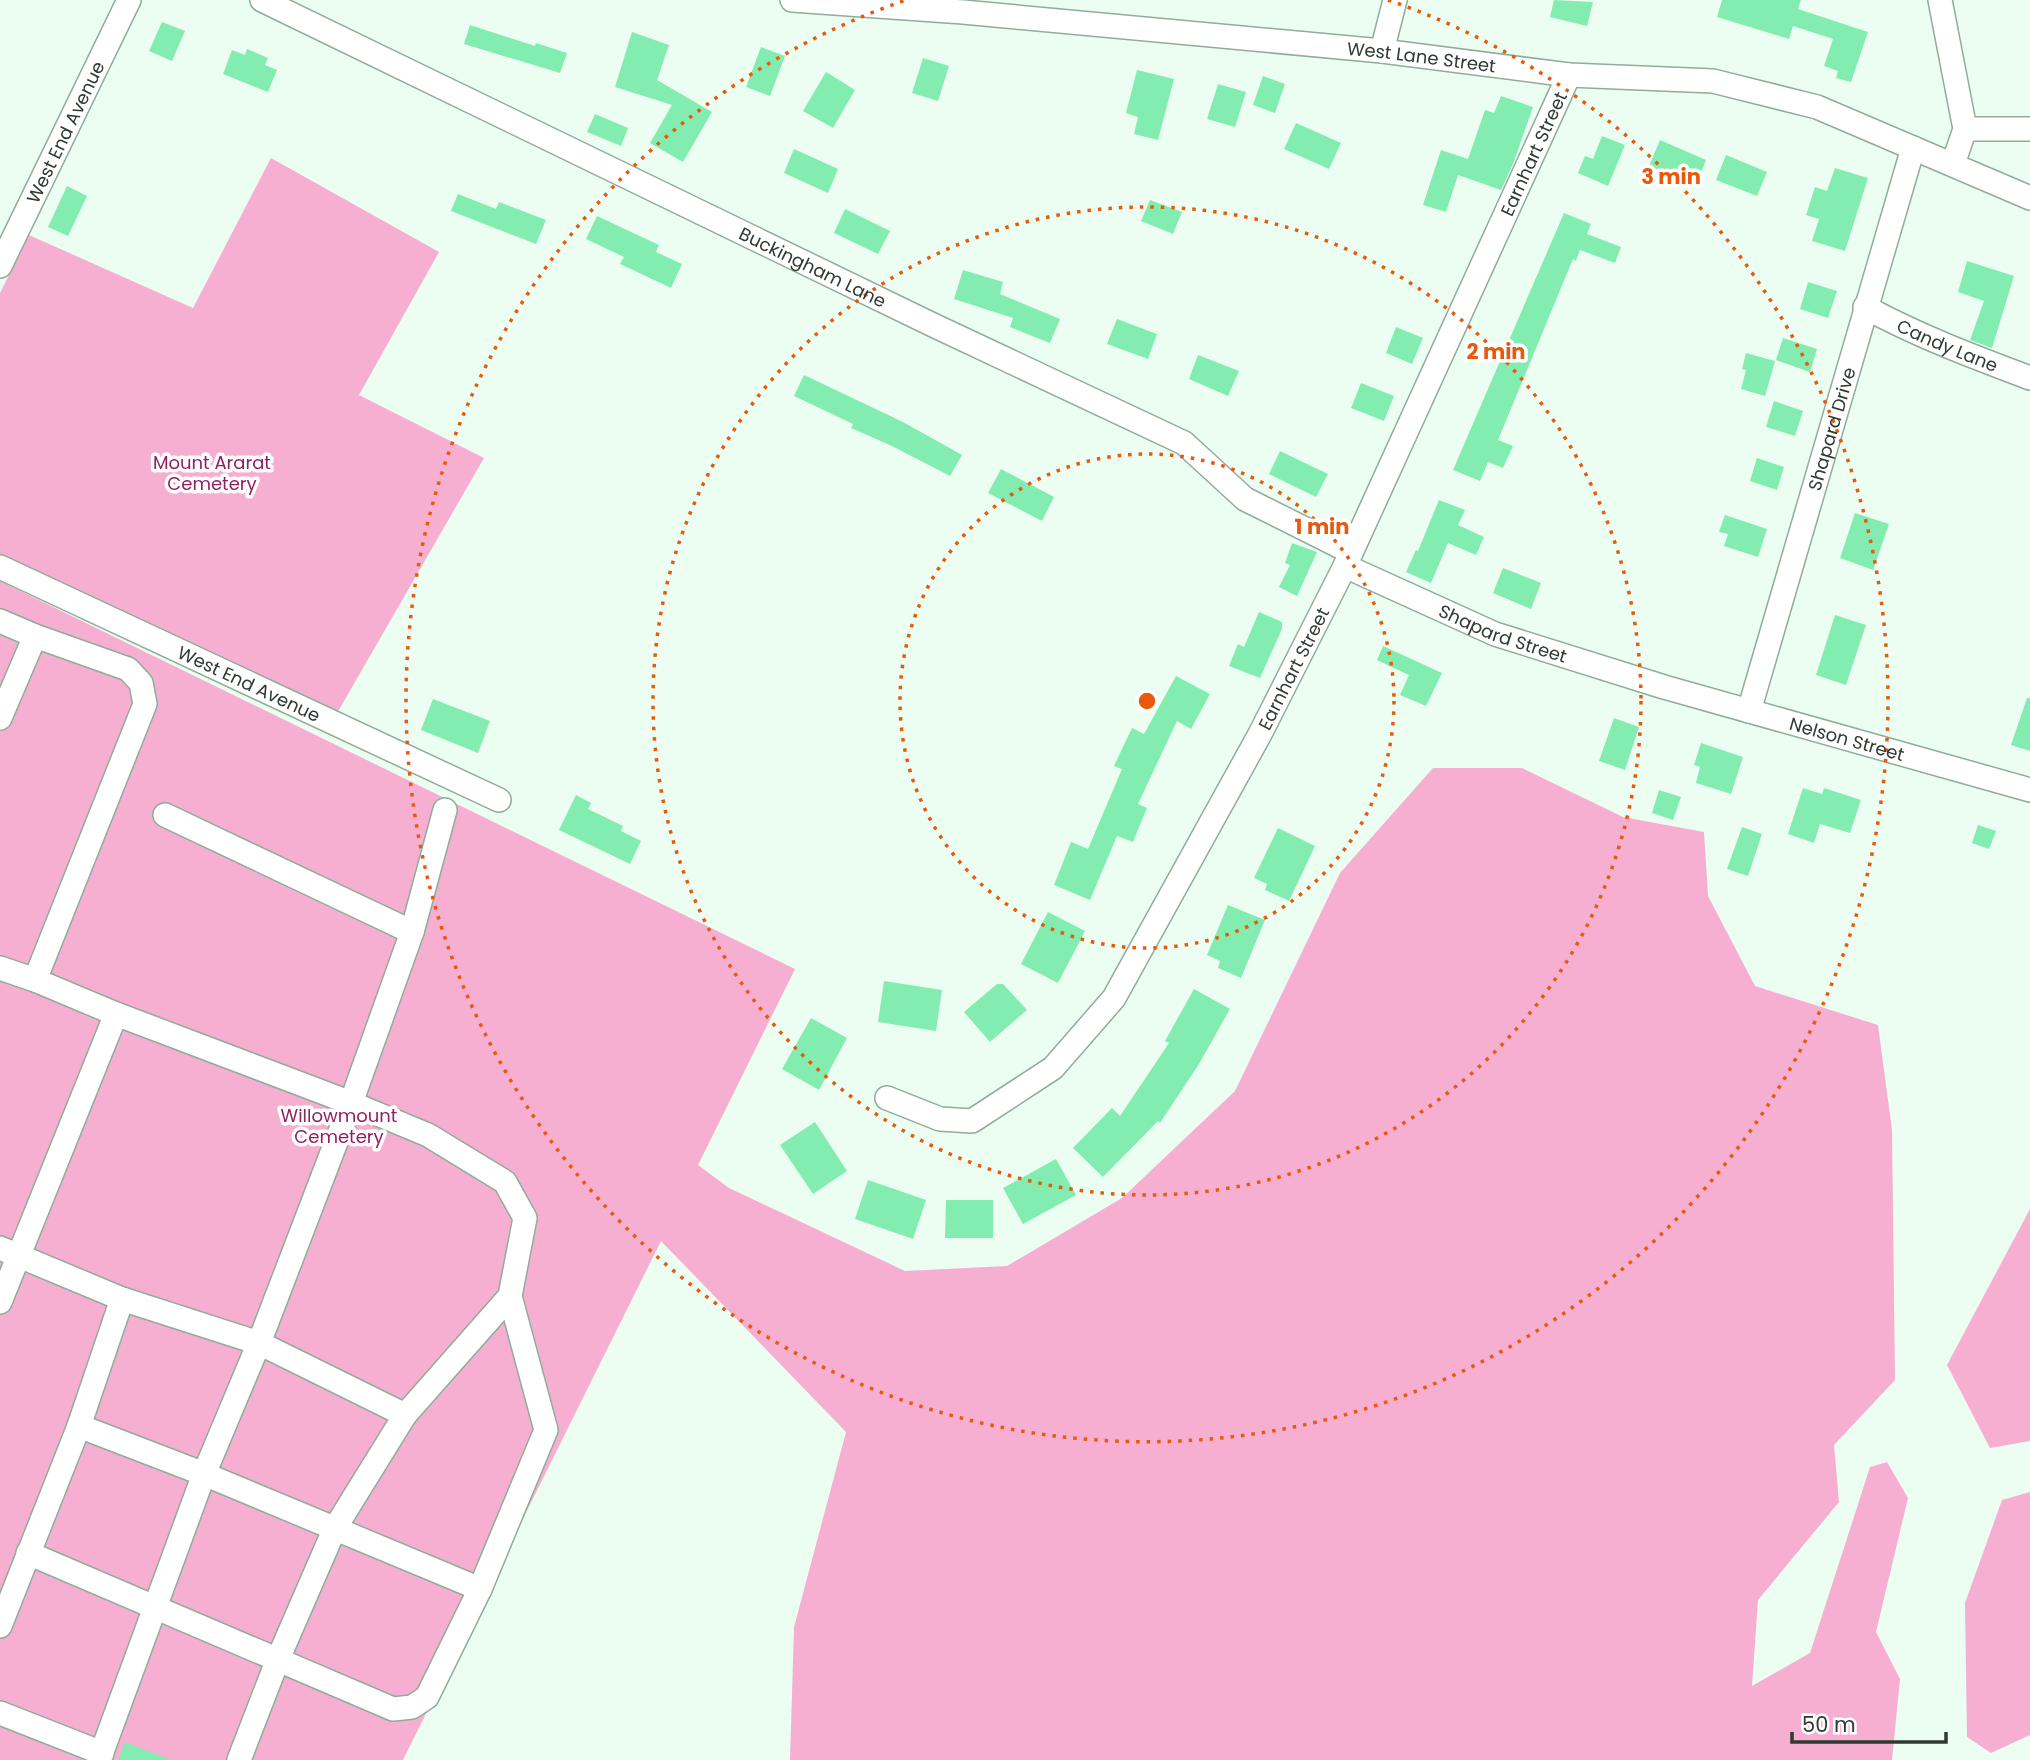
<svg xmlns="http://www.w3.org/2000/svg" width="2030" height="1760" viewBox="0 0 2030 1760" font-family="Poppins,sans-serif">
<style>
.green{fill:#f6afd1}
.building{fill:#83ecb1}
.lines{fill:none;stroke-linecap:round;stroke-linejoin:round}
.minor-casing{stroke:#90ac9a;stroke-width:26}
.minor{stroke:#fff;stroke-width:23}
.ring{fill:none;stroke:#e8590c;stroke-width:3.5;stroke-dasharray:3.5 7}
.labels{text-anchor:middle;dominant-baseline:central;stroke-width:7;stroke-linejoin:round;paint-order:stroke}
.street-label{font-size:18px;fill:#2e3a32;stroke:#fff}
.park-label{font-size:18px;fill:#8f1f62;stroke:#fff}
.centre{fill:#e8590c;stroke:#fff;stroke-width:3.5}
.ring-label{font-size:21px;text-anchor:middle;font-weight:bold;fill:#e8590c;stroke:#fff;stroke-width:7;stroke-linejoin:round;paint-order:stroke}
</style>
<rect width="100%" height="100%" fill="#ecfef2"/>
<g class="green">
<path d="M 271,158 L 439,252 L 359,395 L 484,458 L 336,715 L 0,554 L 0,293 L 29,235 L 193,308 Z"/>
<path d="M 0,581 L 795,969 L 698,1165 L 729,1188 L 905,1271 L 1007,1266 L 1122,1198 L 1235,1091 L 1340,873 L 1433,768 L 1522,768 L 1623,817 L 1704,832 L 1708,896 L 1755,986 L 1878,1025 L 1892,1130 L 1895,1380 L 1834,1445 L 1839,1502 L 1758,1600 L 1752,1686 L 1810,1653 L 1870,1467 L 1887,1462 L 1908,1498 L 1876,1632 L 1900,1679 L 1892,1760 L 790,1760 L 794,1627 L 846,1432 L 661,1241 L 403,1760 L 0,1760 Z"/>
<path d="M 2030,1209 L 2030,1441 L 1990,1448 L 1947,1365 Z"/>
<path d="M 2030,1492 L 2030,1735 L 1991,1753 L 1967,1737 L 1965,1603 L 2002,1500 Z"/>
</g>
<g class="building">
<path d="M 1554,0 L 1593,2 L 1587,26 L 1550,17 Z"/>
<path d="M 1722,0 L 1801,0 L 1798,9 L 1868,32 L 1851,82 L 1836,78 L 1838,71 L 1824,66 L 1833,39 L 1793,26 L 1789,39 L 1717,17 Z"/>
<path d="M 162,22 L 185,31 L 172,61 L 149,51 Z"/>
<path d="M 470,25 L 535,46 L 536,43 L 567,53 L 560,73 L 464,44 Z"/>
<path d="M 632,32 L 669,45 L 657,80 L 712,112 L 683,162 L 650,143 L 672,105 L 615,87 Z"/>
<path d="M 761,47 L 785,56 L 770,96 L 746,87 Z"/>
<path d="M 247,49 L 268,58 L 265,65 L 277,70 L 268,92 L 223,74 L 232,50 L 245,55 Z"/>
<path d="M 923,58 L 949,66 L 938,101 L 912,93 Z"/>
<path d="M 1137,70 L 1174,79 L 1158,140 L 1134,134 L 1138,117 L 1126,113 Z"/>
<path d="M 826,72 L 855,90 L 833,128 L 803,111 Z"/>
<path d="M 1263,76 L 1285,84 L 1275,113 L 1253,105 Z"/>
<path d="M 1218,84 L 1246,92 L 1235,127 L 1207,119 Z"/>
<path d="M 1501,96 L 1533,107 L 1513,164 L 1501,190 L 1458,175 L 1446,212 L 1423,205 L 1441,150 L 1468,159 L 1485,110 L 1494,113 Z"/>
<path d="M 595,114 L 628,128 L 621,146 L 587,132 Z"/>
<path d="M 1296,123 L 1341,143 L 1329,169 L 1284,149 Z"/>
<path d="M 1602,136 L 1625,145 L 1608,186 L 1578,173 L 1585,156 L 1593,159 Z"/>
<path d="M 1660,140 L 1706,160 L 1696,185 L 1649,166 Z"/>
<path d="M 794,149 L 838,169 L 828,193 L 784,173 Z"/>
<path d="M 1726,155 L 1767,172 L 1757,196 L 1716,180 Z"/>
<path d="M 1835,168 L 1868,178 L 1845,251 L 1812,241 L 1819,219 L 1806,215 L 1815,187 L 1827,191 Z"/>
<path d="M 67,186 L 87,196 L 68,236 L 48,227 Z"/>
<path d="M 458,194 L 496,209 L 499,202 L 546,220 L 536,244 L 451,211 Z"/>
<path d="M 1150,200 L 1182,212 L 1173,234 L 1141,221 Z"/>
<path d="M 845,209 L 890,231 L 878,254 L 834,233 Z"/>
<path d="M 1564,213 L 1591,224 L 1587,234 L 1621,247 L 1615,263 L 1580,250 L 1576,261 L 1573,259 L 1498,440 L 1513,446 L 1503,468 L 1488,462 L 1480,481 L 1453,470 Z"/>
<path d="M 597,216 L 659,245 L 656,252 L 682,264 L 671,288 L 620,264 L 624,257 L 586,239 Z"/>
<path d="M 1967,261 L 2014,276 L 1992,348 L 1970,340 L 1984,301 L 1958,292 Z"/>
<path d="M 963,270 L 1003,282 L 1000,294 L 1060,319 L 1050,343 L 1010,327 L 1013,318 L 954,299 Z"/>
<path d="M 1808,282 L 1837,291 L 1828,318 L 1800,309 Z"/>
<path d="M 1117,319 L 1157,334 L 1148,359 L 1107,344 Z"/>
<path d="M 1396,327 L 1423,338 L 1412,364 L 1386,353 Z"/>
<path d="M 1783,338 L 1817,349 L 1810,372 L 1776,360 Z"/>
<path d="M 1746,353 L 1775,361 L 1765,396 L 1741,389 L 1746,370 L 1742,369 Z"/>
<path d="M 1198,355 L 1239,371 L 1228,396 L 1189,379 Z"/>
<path d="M 804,375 L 903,422 L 962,455 L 950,476 L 892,446 L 851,428 L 853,424 L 794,396 Z"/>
<path d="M 1361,383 L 1394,396 L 1384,421 L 1351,408 Z"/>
<path d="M 1774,401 L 1803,411 L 1795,436 L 1766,427 Z"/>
<path d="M 1280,451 L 1328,474 L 1316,497 L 1269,474 Z"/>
<path d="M 1757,458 L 1784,467 L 1777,490 L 1750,481 Z"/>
<path d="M 1001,469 L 1054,497 L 1042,521 L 988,493 Z"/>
<path d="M 1439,500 L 1465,510 L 1458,525 L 1484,537 L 1476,555 L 1448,543 L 1431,583 L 1406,572 L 1416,550 L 1418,551 Z"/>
<path d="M 1855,513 L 1889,524 L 1873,570 L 1840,558 Z"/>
<path d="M 1725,515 L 1767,529 L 1758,557 L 1724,546 L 1728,534 L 1719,532 Z"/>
<path d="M 1292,543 L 1317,552 L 1297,596 L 1279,587 L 1290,565 L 1285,563 Z"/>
<path d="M 1503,568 L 1541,583 L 1531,609 L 1493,593 Z"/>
<path d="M 1259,612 L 1282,622 L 1282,629 L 1260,678 L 1229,666 L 1238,644 L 1244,647 Z"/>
<path d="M 1835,615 L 1866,625 L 1846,685 L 1816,675 Z"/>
<path d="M 1383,646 L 1442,673 L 1426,706 L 1400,695 L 1409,675 L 1377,660 Z"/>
<path d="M 1176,676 L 1210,694 L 1191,729 L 1177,721 L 1138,804 L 1147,808 L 1133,842 L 1117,836 L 1090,900 L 1054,885 L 1071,842 L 1088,849 L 1122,769 L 1114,766 L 1132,728 L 1144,734 Z"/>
<path d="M 2027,698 L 2030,698 L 2030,751 L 2011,745 Z"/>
<path d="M 433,699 L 490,721 L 478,753 L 421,730 Z"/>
<path d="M 1614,718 L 1639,727 L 1625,770 L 1599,761 Z"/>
<path d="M 1701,743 L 1743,757 L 1731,794 L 1696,783 L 1700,767 L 1694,765 Z"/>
<path d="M 1803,788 L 1822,794 L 1824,788 L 1861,800 L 1850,833 L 1820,824 L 1814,843 L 1788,834 Z"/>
<path d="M 1659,790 L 1681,797 L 1673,820 L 1652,813 Z"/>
<path d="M 576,795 L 591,803 L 588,809 L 623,826 L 621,831 L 641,841 L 630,864 L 559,830 Z"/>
<path d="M 1978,825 L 1996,831 L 1989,849 L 1972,843 Z"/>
<path d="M 1742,827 L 1762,834 L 1748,876 L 1727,869 Z"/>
<path d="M 1278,828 L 1315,846 L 1289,901 L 1265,890 L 1267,884 L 1254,878 Z"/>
<path d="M 1228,905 L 1265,920 L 1241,978 L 1218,968 L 1220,961 L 1207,955 Z"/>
<path d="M 1048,912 L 1085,931 L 1058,983 L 1021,964 Z"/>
<path d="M 884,981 L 942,990 L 936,1031 L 878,1022 Z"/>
<path d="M 997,984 L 1003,984 L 1027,1010 L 990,1042 L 964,1012 Z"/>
<path d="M 1194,989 L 1230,1009 L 1199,1064 L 1160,1123 L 1158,1121 L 1103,1177 L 1073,1148 L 1112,1108 L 1120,1116 L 1169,1043 L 1165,1041 Z"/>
<path d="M 811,1018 L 847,1038 L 819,1090 L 782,1069 Z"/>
<path d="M 815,1122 L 847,1171 L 813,1194 L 780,1145 Z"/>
<path d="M 1056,1159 L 1076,1195 L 1023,1224 L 1003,1188 Z"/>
<path d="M 868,1180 L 926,1200 L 913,1239 L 855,1219 Z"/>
<path d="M 946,1200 L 993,1200 L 993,1238 L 945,1238 Z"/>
<path d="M 125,1742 L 169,1759 L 169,1760 L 118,1760 Z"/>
</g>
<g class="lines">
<defs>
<g id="minor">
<path id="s1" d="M 262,0 L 933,325 L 1184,443 L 1245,499 L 1351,552"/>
<path id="s2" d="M 792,0 L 963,12 L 1382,51 L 1569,75 L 1713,81 L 1817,107 L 2030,198"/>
<path d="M 1940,0 L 1965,129 L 1953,164"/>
<path d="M 1382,51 L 1395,0"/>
<path d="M 1965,129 L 2030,129"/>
<path id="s3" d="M 0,266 L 129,0"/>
<path id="s4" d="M 1865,307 C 1918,336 1974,357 2030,378"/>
<path id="s5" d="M 1345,566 L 1495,634 L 1664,687 L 2030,790"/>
<path id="s6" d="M 0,567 L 499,800"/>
<path d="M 0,621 L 35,636 L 128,669 L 141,683 L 145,704 L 35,980"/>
<path id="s7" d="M 1749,711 L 1913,148"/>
<path d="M 0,718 L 35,636"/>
<path d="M 165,815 L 412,932"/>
<path d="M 0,968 L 35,980 L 116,1014 L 351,1103 L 428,1135 L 505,1182 L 525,1218 L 510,1296 L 405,1415 L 335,1528 L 278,1659 L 239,1760"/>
<path id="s8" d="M 887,1098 L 940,1119 L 972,1121 L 1053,1068 L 1114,998 L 1260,734 L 1345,566 L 1569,75"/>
<path d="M 0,1248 L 122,1299 L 259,1343 L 405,1415"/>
<path d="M 0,1302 L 116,1014"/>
<path d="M 79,1426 L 204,1474 L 480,1589"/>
<path d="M 28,1553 L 393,1709 L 412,1707 L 427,1697 L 480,1589 L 546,1430 L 510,1296"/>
<path d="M 0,1626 L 79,1426 L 122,1299"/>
<path d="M 0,1713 L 102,1753"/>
<path d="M 99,1760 L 204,1474 L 259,1343 L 351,1103 L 412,932 L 445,810"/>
</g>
</defs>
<use href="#minor" class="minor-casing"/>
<use href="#minor" class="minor"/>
</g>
<g class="ring">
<circle cx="1147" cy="701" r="247"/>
<circle cx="1147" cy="701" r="494"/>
<path d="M1388 0A741 741 0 1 1 906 0"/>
</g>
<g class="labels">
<g class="street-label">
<text stroke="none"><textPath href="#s2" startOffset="632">West Lane Street</textPath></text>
<text stroke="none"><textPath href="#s3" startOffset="149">West End Avenue</textPath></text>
<text stroke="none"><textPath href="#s8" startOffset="1222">Earnhart Street</textPath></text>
<text stroke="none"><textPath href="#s1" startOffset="612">Buckingham Lane</textPath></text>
<text stroke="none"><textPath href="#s4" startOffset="91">Candy Lane</textPath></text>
<text stroke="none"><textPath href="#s7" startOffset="294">Shapard Drive</textPath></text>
<text stroke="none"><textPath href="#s5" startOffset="172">Shapard Street</textPath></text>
<text stroke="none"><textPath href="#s8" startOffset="654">Earnhart Street</textPath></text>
<text stroke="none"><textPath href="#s6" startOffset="275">West End Avenue</textPath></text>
<text stroke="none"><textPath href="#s5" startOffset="532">Nelson Street</textPath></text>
</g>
<g class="park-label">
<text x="212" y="462">Mount Ararat<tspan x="212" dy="21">Cemetery</tspan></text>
<text x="339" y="1115">Willowmount<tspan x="339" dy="21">Cemetery</tspan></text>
</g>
</g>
<circle cx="1147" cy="701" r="10" class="centre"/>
<g class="ring-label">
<text x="1671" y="184">3 min</text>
<text x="1496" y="359">2 min</text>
<text x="1322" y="534">1 min</text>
</g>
<path d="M1792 1732v10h154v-10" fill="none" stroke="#2e3a32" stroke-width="3.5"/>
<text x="1802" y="1732" font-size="21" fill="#2e3a32" stroke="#ffffff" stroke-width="5" paint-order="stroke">50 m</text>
</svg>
